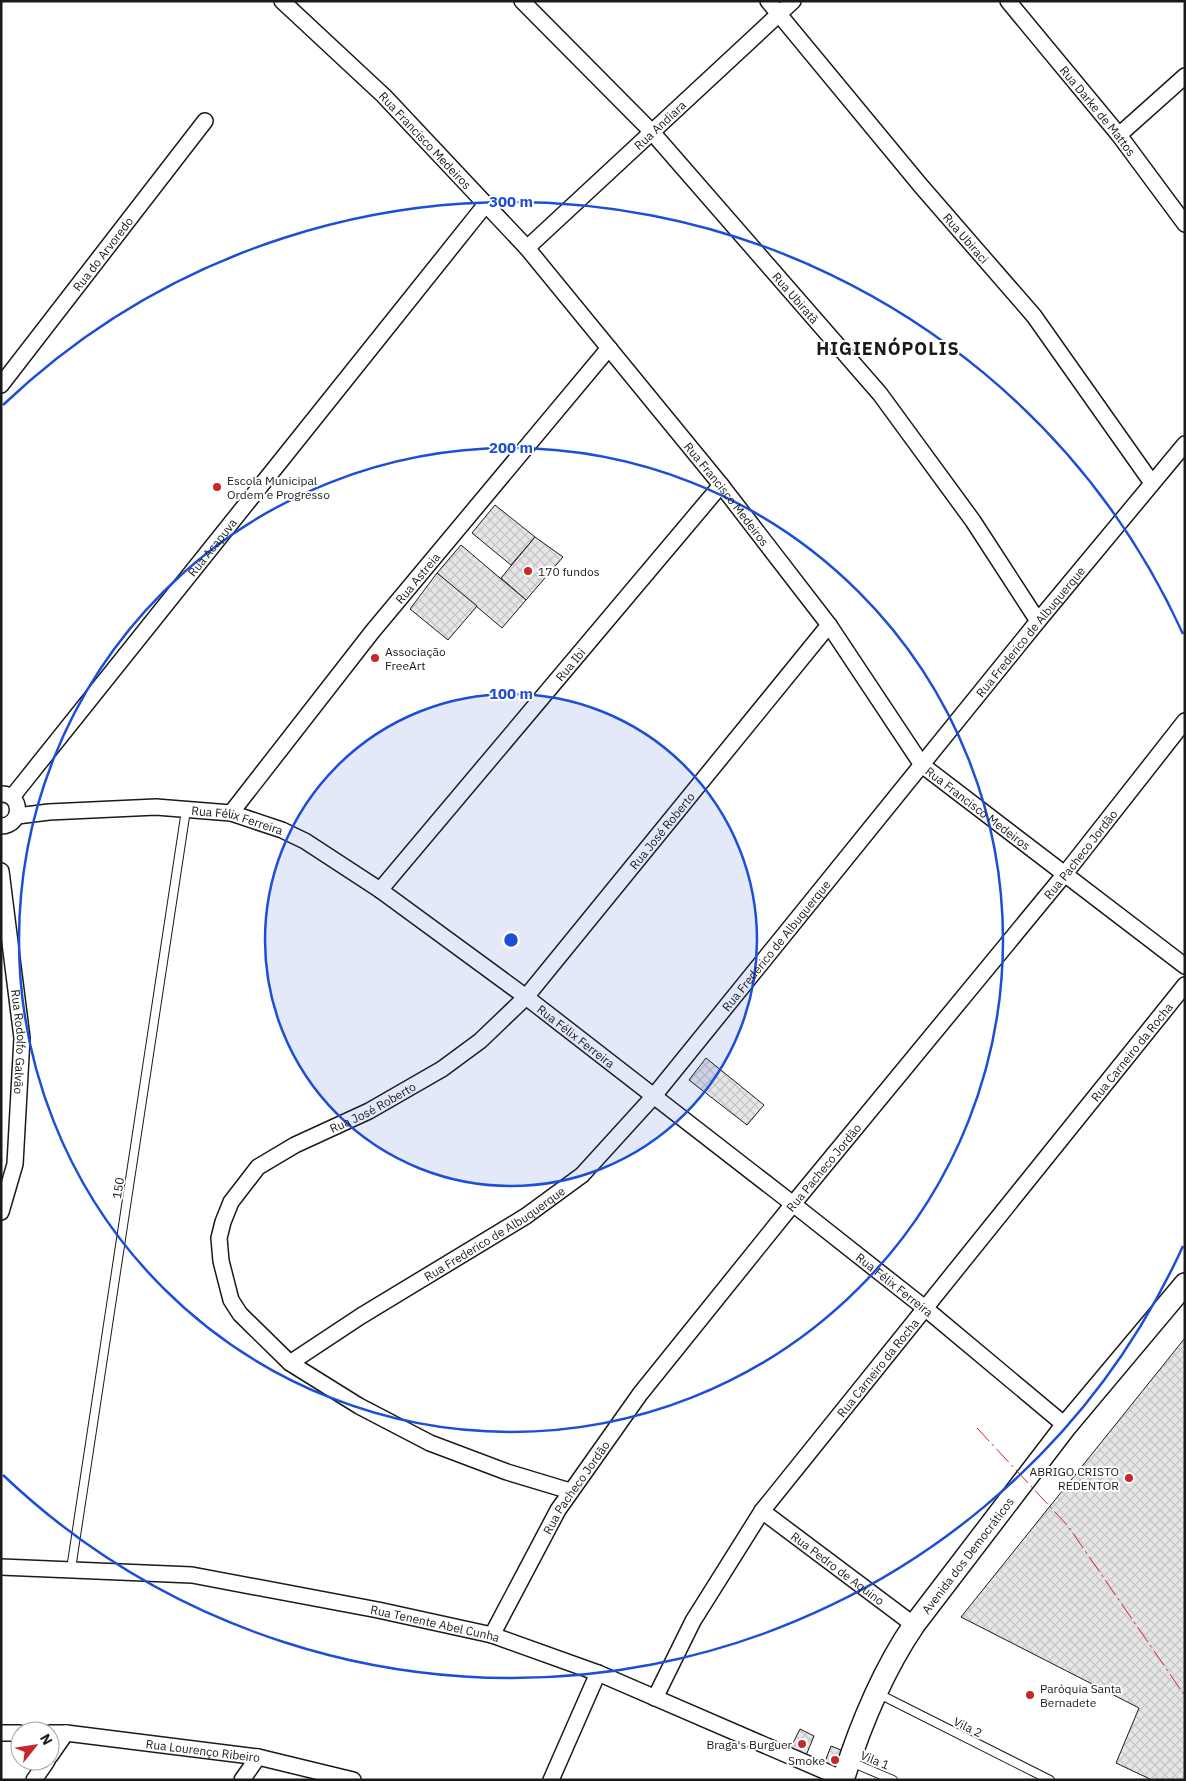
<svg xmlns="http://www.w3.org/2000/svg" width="1186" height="1781" viewBox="0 0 1186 1781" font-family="'IBM Plex Sans',sans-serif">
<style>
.building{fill:url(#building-cross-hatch);stroke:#1a1a1a}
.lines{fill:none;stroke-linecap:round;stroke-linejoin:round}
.lane-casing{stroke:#1a1a1a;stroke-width:10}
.street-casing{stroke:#1a1a1a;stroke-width:18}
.secondary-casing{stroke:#1a1a1a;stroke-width:24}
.lane{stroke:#fff;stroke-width:8}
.street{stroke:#fff;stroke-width:15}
.secondary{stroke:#fff;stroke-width:21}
.power{stroke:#c62828;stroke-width:1;stroke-dasharray:18 4 2.5 4;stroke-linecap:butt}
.ring{fill:none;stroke:#1d4ed8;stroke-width:2.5}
.poi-dot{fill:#c62828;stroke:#fff;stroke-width:2}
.labels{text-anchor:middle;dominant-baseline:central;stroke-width:4;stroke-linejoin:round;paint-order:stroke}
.street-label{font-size:12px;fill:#1a1a1a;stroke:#fff}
.poi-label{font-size:12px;fill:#1a1a1a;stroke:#fff;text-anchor:start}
.district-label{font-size:18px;font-weight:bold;letter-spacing:1px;fill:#1a1a1a;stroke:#fff}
.centre{fill:#1d4ed8;stroke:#fff;stroke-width:2.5}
.ring-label{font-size:15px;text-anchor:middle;font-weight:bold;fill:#1d4ed8;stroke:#fff;stroke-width:4;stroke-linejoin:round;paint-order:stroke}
</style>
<defs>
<pattern id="building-cross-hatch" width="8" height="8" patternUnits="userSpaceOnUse" patternTransform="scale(1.25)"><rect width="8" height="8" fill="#e6e6e6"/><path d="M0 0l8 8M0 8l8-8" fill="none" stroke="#c5c5c5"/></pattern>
</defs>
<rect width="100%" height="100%" fill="#fff"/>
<g class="building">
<path d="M 495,505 L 535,537 L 511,565 L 472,533 Z"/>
<path d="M 535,537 L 563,557 L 526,600 L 501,578 Z"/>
<path d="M 461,545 L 526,600 L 502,628 L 437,573 Z"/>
<path d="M 437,573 L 477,606 L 448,640 L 410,609 Z"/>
<path d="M 706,1058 L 764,1105 L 747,1125 L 689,1080 Z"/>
<path d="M 1185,1338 L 1185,1780 L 1152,1780 L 1116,1763 L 1139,1708 L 961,1617 Z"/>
<path d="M 800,1729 L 814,1736 L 805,1758 L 789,1751 Z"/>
<path d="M 831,1746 L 846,1752 L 839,1773 L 823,1767 Z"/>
</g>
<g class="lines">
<defs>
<g id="lane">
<path d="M 71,1569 L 186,810"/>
<path d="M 877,1693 L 1050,1780"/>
<path d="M 851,1762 L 893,1780"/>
</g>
<g id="street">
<path id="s1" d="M 282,1 L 384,96 L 527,248 L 721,485 L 829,625 L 922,765 L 1185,966"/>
<path id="s2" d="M 522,1 L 651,131 L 880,394 L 973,521 L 1038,621"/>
<path id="s3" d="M 768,1 L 921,186 L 1034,316 L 1152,483"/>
<path id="s4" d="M 1008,1 L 1119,135 L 1185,224"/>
<path d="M 1119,135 L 1185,76"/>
<path id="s5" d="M 527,248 L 793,1"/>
<path id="s6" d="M 1,385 L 205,121"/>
<path d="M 1,794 C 23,793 23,826 1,826"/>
<path id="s7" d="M 12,797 L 486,204"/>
<path id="s8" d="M 231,813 L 372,632 L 609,348"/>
<path id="s9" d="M 17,816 L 49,812 L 156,807 L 231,813 L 282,830 L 305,841 L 380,890 L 526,997 L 793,1204 L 926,1309 L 1066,1426"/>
<path id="s10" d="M 1,871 L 22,1038 L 15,1164 L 1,1212"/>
<path id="s11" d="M 380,890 L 721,485"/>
<path id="s12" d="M 290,1363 L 361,1316 L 526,1216 L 582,1175 L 653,1097 L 1038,621 L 1185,444"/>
<path id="s13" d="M 570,1491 L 507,1472 L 430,1443 L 359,1406 L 290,1363 L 240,1314 L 231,1300 L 221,1261 L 219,1238 L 223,1222 L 231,1202 L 258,1167 L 295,1145 L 369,1111 L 442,1069 L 480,1041 L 526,997 L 829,625"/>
<path id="s14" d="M 762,1511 L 914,1625"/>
<path id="s15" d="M 1,1567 L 192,1575 L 378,1610 L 492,1635 L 598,1673 L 843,1779"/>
<path id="s16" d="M 492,1635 L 558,1510 L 640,1394 L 793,1204 L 1064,875 L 1185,721"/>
<path id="s17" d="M 655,1698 L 693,1621 L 762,1511 L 1185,985"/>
<path d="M 1,1733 L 20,1733"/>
<path id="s18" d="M 50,1733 L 66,1733 L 258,1757 L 353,1780"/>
<path d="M 50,1756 L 66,1733"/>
<path d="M 34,1780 L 47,1761"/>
<path d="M 242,1780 L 258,1757"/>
<path d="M 551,1780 L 598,1673"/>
</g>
<g id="secondary">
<path id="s19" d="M 843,1780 C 860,1726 882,1672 914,1625 L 1066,1426 L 1185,1284"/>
</g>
</defs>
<use href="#lane" class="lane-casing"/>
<use href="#street" class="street-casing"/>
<use href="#secondary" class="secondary-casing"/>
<use href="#lane" class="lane"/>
<use href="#street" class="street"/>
<use href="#secondary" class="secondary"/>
<path class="power" d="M 977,1428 L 1068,1526 L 1185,1696"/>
</g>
<circle cx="511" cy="940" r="246" fill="#1d4ed8" fill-opacity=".12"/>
<g class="ring">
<circle cx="511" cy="940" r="246"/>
<circle cx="511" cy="940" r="492"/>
<path d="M1183 1246A738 738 0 0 1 3 1475M3 405A738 738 0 0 1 1183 634"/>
</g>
<g class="poi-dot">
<circle cx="217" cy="487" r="5"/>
<circle cx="528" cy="571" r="5"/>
<circle cx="375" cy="658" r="5"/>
<circle cx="1129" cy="1478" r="5"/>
<circle cx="1030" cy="1695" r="5"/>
<circle cx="802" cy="1744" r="5"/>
<circle cx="835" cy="1760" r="5"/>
</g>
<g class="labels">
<g class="street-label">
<text stroke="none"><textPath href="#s4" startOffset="142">Rua Darke de Mattos</textPath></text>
<text stroke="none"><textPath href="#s5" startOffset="181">Rua Andiara</textPath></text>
<text stroke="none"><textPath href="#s1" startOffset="200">Rua Francisco Medeiros</textPath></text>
<text stroke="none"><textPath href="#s3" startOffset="309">Rua Ubiraci</textPath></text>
<text stroke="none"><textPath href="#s6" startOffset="166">Rua do Arvoredo</textPath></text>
<text stroke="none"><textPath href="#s2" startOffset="404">Rua Ubiratã</textPath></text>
<text stroke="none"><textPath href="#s1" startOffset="665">Rua Francisco Medeiros</textPath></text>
<text stroke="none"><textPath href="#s7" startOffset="320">Rua Acapuva</textPath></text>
<text stroke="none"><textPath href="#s8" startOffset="300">Rua Astreia</textPath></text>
<text stroke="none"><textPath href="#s12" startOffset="1052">Rua Frederico de Albuquerque</textPath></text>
<text stroke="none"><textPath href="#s11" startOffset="295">Rua Ibi</textPath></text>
<text stroke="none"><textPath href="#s1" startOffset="1070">Rua Francisco Medeiros</textPath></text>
<text stroke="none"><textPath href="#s9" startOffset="222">Rua Félix Ferreira</textPath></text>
<text stroke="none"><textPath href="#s13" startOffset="1076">Rua José Roberto</textPath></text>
<text stroke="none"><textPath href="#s16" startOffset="980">Rua Pacheco Jordão</textPath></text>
<text stroke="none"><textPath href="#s12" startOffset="648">Rua Frederico de Albuquerque</textPath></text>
<text stroke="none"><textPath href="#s9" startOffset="628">Rua Félix Ferreira</textPath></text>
<text stroke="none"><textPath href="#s10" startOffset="172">Rua Rodolfo Galvão</textPath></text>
<text stroke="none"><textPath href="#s17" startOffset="805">Rua Carneiro da Rocha</textPath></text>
<text stroke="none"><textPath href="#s13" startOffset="671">Rua José Roberto</textPath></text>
<text stroke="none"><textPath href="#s16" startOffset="575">Rua Pacheco Jordão</textPath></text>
<text transform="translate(118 1188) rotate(-81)">150</text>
<text stroke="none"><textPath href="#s12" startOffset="242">Rua Frederico de Albuquerque</textPath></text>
<text stroke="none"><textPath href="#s9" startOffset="1032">Rua Félix Ferreira</textPath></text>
<text stroke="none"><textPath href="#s17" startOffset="400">Rua Carneiro da Rocha</textPath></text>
<text stroke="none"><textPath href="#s16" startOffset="170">Rua Pacheco Jordão</textPath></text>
<text stroke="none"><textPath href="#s19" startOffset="259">Avenida dos Democráticos</textPath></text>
<text stroke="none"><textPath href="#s14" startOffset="95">Rua Pedro de Aquino</textPath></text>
<text stroke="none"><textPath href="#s15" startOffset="439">Rua Tenente Abel Cunha</textPath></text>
<text transform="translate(968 1727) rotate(26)">Vila 2</text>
<text stroke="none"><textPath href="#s18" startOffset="154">Rua Lourenço Ribeiro</textPath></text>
<text transform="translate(875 1760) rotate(22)">Vila 1</text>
</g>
<g class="poi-label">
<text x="227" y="480">Escola Municipal<tspan x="227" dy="14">Ordem e Progresso</tspan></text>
<text x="538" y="571">170 fundos</text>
<text x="385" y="651">Associação<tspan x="385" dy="14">FreeArt</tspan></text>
<text x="1119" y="1471" text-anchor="end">ABRIGO CRISTO<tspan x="1119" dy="14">REDENTOR</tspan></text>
<text x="1040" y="1688">Paróquia Santa<tspan x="1040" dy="14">Bernadete</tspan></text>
<text x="792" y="1744" text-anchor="end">Braga's Burguer</text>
<text x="825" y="1760" text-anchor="end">Smoke</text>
</g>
<g class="district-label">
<text x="888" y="348">HIGIENÓPOLIS</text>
</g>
</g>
<circle cx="511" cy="940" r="8" class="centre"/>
<g class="ring-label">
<text x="511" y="207">300 m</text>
<text x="511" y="453">200 m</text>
<text x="511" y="699">100 m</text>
</g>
<rect width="1186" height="1781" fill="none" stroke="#1a1a1a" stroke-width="5"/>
<g transform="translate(35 1746) rotate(60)"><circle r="24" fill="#ffffff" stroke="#a3a3a3"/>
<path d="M0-4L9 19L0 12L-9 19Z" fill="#c62828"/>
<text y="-8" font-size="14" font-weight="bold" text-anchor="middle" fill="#1a1a1a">N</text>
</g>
</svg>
